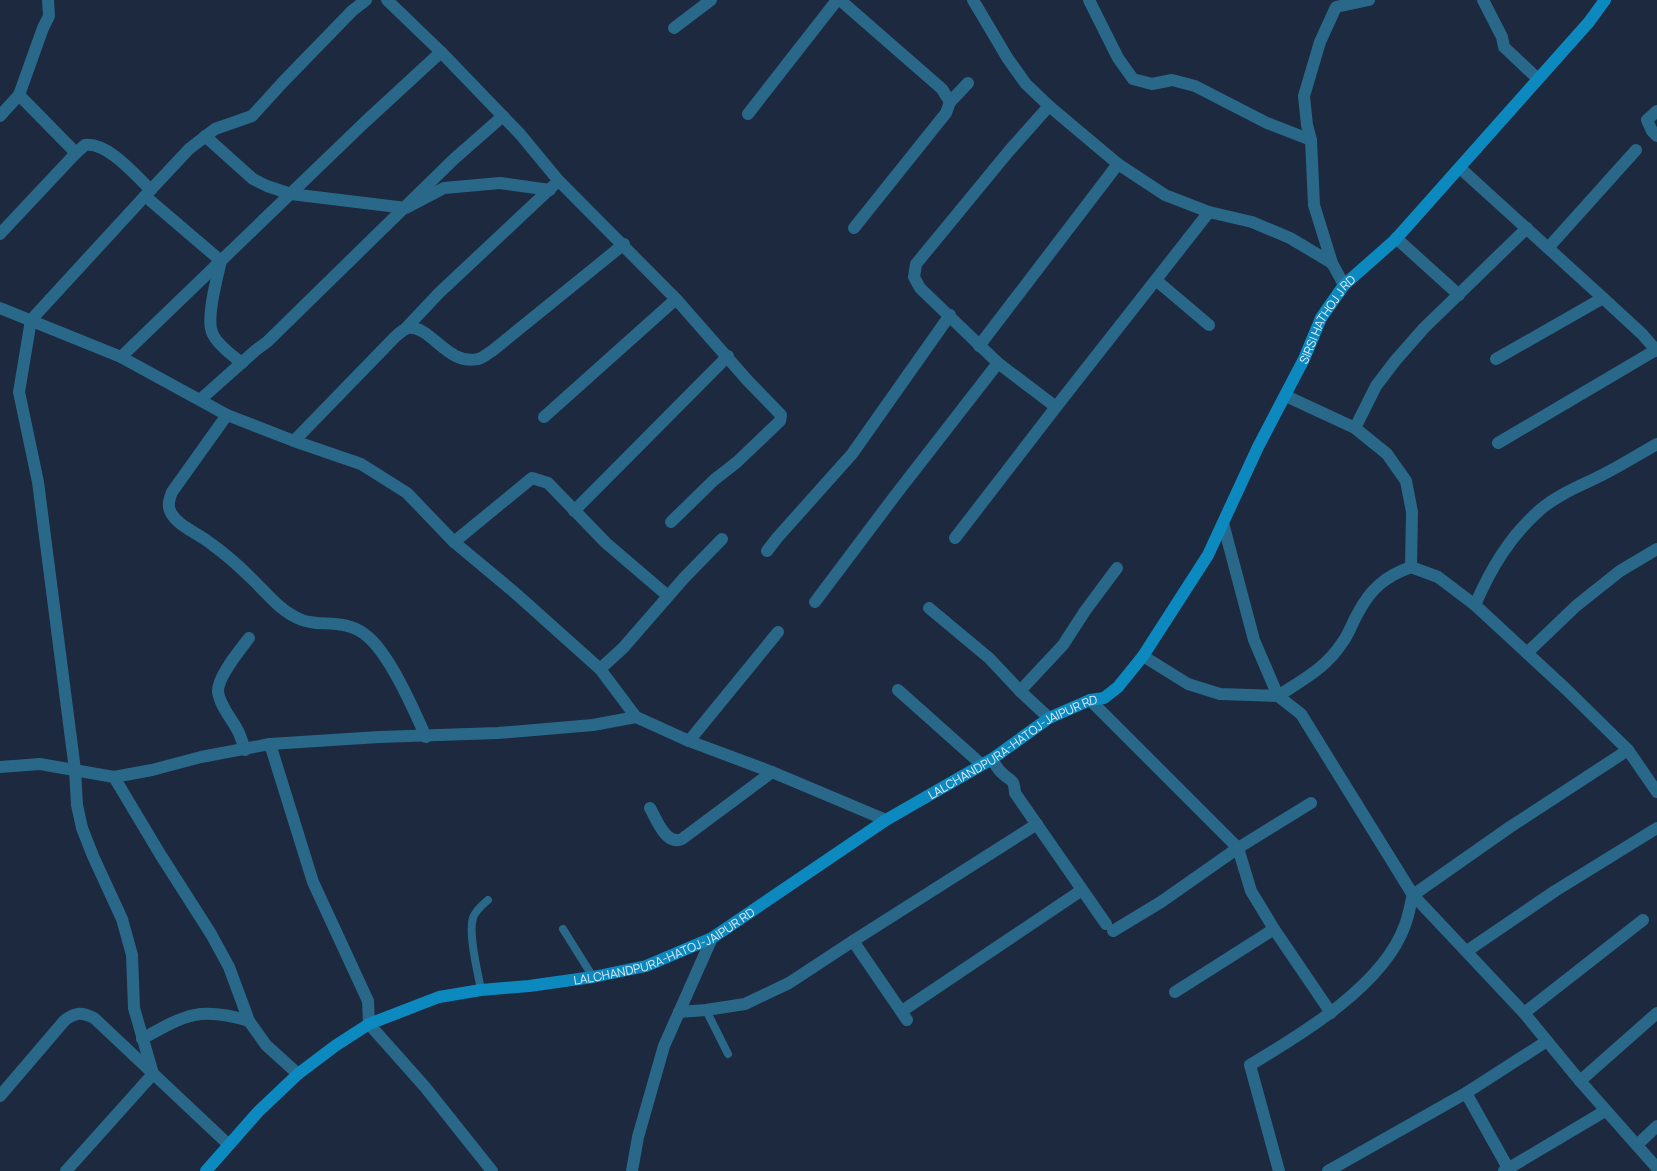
<svg xmlns="http://www.w3.org/2000/svg" width="1657" height="1171" viewBox="0 0 1657 1171" font-family="Manrope,sans-serif">
<style>
.lines{fill:none;stroke-linecap:round;stroke-linejoin:round}
.lane{stroke:#296889;stroke-width:8}
.street{stroke:#296889;stroke-width:12}
.secondary{stroke:#0c8ac0;stroke-width:12}
.labels{text-anchor:middle;dominant-baseline:central;stroke-width:4.5;stroke-linejoin:round;paint-order:stroke}
.street-label{font-size:12px;fill:#e3edfa;stroke:#1c293e}
</style>
<rect width="100%" height="100%" fill="#1c293e"/>
<g class="lines">
<g class="lane">
<path d="M 563,929 L 593,977"/>
<path d="M 481,990 C 478,973 468,934 473,918 C 475,911 482,905 488,900"/>
<path d="M 706,1010 L 728,1054"/>
</g>
<g class="street">
<path d="M 387,0 L 441,52 L 520,134 L 558,180 L 676,299 L 748,381 L 781,415 L 780,421 L 737,462 L 714,480 L 671,522"/>
<path d="M 840,0 L 942,89 L 950,102 L 946,113 L 854,228"/>
<path d="M 973,0 L 1008,59 L 1026,84 L 1049,106 L 1118,164 L 1165,195 L 1209,212 L 1252,222 L 1290,238 L 1332,263"/>
<path d="M 1089,0 L 1118,58 L 1133,79 L 1152,84 L 1172,80 L 1195,86 L 1267,123 L 1311,140"/>
<path d="M 1483,0 L 1502,37 L 1504,47 L 1538,79"/>
<path d="M 674,28 L 711,0"/>
<path d="M 19,95 L 43,28 L 49,16 L 48,0"/>
<path d="M 950,102 L 968,83"/>
<path d="M 1049,106 L 1009,151 L 916,264 L 914,277 L 920,288 L 998,363 L 1056,407 L 1209,212"/>
<path d="M 1657,111 L 1647,120 L 1652,131 L 1657,136"/>
<path d="M 748,114 L 837,0"/>
<path d="M 0,116 L 19,95 L 76,153"/>
<path d="M 205,136 L 253,179 L 267,186 L 291,194 L 406,208 L 444,188 L 500,183 L 550,190"/>
<path d="M 1460,168 L 1603,298 L 1642,334 L 1657,351"/>
<path d="M 0,234 L 76,153 L 85,145 C 108,142 135,175 151,190"/>
<path d="M 1396,238 L 1459,295"/>
<path d="M 1548,248 L 1636,150"/>
<path d="M 1157,281 L 1209,325"/>
<path d="M 1344,285 L 1332,263 L 1314,205 L 1311,140 L 1307,125 L 1304,96 L 1320,42 L 1336,7 L 1369,0"/>
<path d="M 0,308 L 121,357 L 227,415 L 294,441 L 361,464 L 407,493 L 454,542 L 514,592 L 600,669 L 636,717 L 689,741 L 772,772 L 886,820"/>
<path d="M 406,328 L 439,293 L 553,186"/>
<path d="M 979,346 L 1118,164"/>
<path d="M 121,357 L 365,122 L 441,52"/>
<path d="M 1496,359 L 1603,298"/>
<path d="M 242,363 C 234,357 215,343 212,332 C 206,317 217,278 221,261 L 145,196 L 189,149 L 215,129 L 252,116 L 283,82 L 352,11 L 366,0"/>
<path d="M 1286,396 L 1355,428"/>
<path d="M 201,399 L 256,350 L 267,342 L 454,159 L 503,116"/>
<path d="M 227,415 L 172,492 C 169,500 167,506 171,513 C 179,527 198,533 210,543 C 224,553 238,565 250,577 C 267,593 279,611 302,620 C 306,622 312,622 317,623 C 335,624 352,623 367,636 C 390,655 413,708 426,737"/>
<path d="M 544,417 L 676,299"/>
<path d="M 294,441 L 395,337 C 399,334 403,329 408,328 C 431,325 447,366 478,359 C 483,358 488,353 492,351 L 624,244"/>
<path d="M 1498,443 L 1656,350"/>
<path d="M 574,511 L 728,356"/>
<path d="M 1223,523 L 1254,640 L 1278,696 C 1302,680 1326,668 1342,643 C 1349,634 1352,623 1358,613 C 1371,588 1386,576 1411,567 L 1438,577 L 1475,605 C 1491,568 1510,536 1541,509 C 1560,493 1583,485 1604,474 C 1622,465 1639,454 1657,444"/>
<path d="M 955,538 L 1056,407"/>
<path d="M 454,542 L 532,478 L 548,483 L 606,543 L 668,596"/>
<path d="M 767,551 L 777,538 L 852,454 L 950,315"/>
<path d="M 1411,567 L 1412,512 L 1406,481 L 1387,454 L 1355,428 L 1376,386 L 1395,361 L 1424,328 L 1527,228"/>
<path d="M 815,602 L 897,493 L 998,363"/>
<path d="M 929,608 L 989,658 L 1020,691 L 1049,718"/>
<path d="M 1527,653 L 1576,606 L 1620,571 L 1657,549"/>
<path d="M 1143,656 L 1188,684 L 1220,694 L 1278,696 L 1301,714 L 1413,895 L 1510,827 L 1628,750 L 1567,690 L 1475,605"/>
<path d="M 600,669 L 623,648 L 684,578 L 722,539"/>
<path d="M 898,690 L 981,764"/>
<path d="M 1020,691 L 1063,645 L 1085,611 L 1117,568"/>
<path d="M 1090,700 L 1238,848 L 1251,891 L 1274,929 L 1331,1013"/>
<path d="M 689,741 L 778,632"/>
<path d="M 270,744 L 313,882 L 368,1001 L 369,1024 L 425,1087 L 492,1171"/>
<path d="M 245,750 C 243,744 241,737 238,731 C 232,719 220,706 218,692 C 217,677 240,650 249,638"/>
<path d="M 1628,750 L 1657,792"/>
<path d="M 992,759 C 995,764 998,770 1002,773 C 1011,782 1014,778 1015,793 L 1106,924"/>
<path d="M 0,767 L 40,764 L 114,777 L 152,770 L 201,757 L 270,744 L 379,737 L 498,733 L 593,725 L 636,717"/>
<path d="M 114,777 L 160,854 L 211,934 L 229,967 L 249,1021 L 266,1045 L 298,1074"/>
<path d="M 650,808 C 657,820 666,846 682,839 L 772,772"/>
<path d="M 1413,895 L 1524,1013 L 1580,1081 L 1657,1168"/>
<path d="M 1113,931 L 1161,902 L 1238,848 L 1311,803"/>
<path d="M 853,941 L 907,1020"/>
<path d="M 1467,951 L 1555,891 L 1657,828"/>
<path d="M 1175,992 L 1274,929"/>
<path d="M 902,1011 L 1082,890"/>
<path d="M 679,1012 L 706,1010 L 745,1004 L 789,983 L 853,941 L 1037,824"/>
<path d="M 1524,1013 L 1643,920"/>
<path d="M 142,1039 C 185,1015 199,1006 249,1021"/>
<path d="M 1580,1081 L 1657,1013"/>
<path d="M 1466,1093 L 1508,1168"/>
<path d="M 0,1096 L 65,1020 C 76,1012 82,1012 94,1018 L 229,1145"/>
<path d="M 1637,1145 L 1657,1126"/>
<path d="M 66,1171 L 153,1074 L 134,1008 L 132,955 L 122,919 L 93,856 L 82,828 L 77,805 L 75,770 L 38,482 L 19,392 L 31,320 L 145,196"/>
<path d="M 632,1171 L 638,1137 L 664,1046 L 712,938"/>
<path d="M 1279,1171 L 1250,1065 C 1302,1034 1384,985 1405,925 C 1409,915 1410,905 1413,895"/>
<path d="M 1328,1171 L 1466,1093 L 1547,1041"/>
<path d="M 1504,1171 L 1605,1111"/>
</g>
<path class="secondary" id="s1" d="M 206,1171 L 258,1112 L 298,1074 L 335,1046 L 369,1024 L 439,997 L 481,990 L 529,986 L 593,977 L 646,966 L 712,938 L 886,820 L 992,759 L 1049,718 L 1090,700 L 1104,698 L 1118,687 L 1143,656 L 1208,555 L 1258,447 L 1304,359 L 1321,318 L 1344,285 L 1395,240 L 1589,22 L 1605,0"/>
</g>
<g class="labels">
<g class="street-label">
<text stroke="none"><textPath href="#s1" startOffset="1481">SIRSI HATHOJ J RD</textPath></text>
<text stroke="none"><textPath href="#s1" startOffset="934">LALCHANDPURA-HATOJ-JAIPUR RD</textPath></text>
<text stroke="none"><textPath href="#s1" startOffset="529">LALCHANDPURA-HATOJ-JAIPUR RD</textPath></text>
</g>
</g>
</svg>
